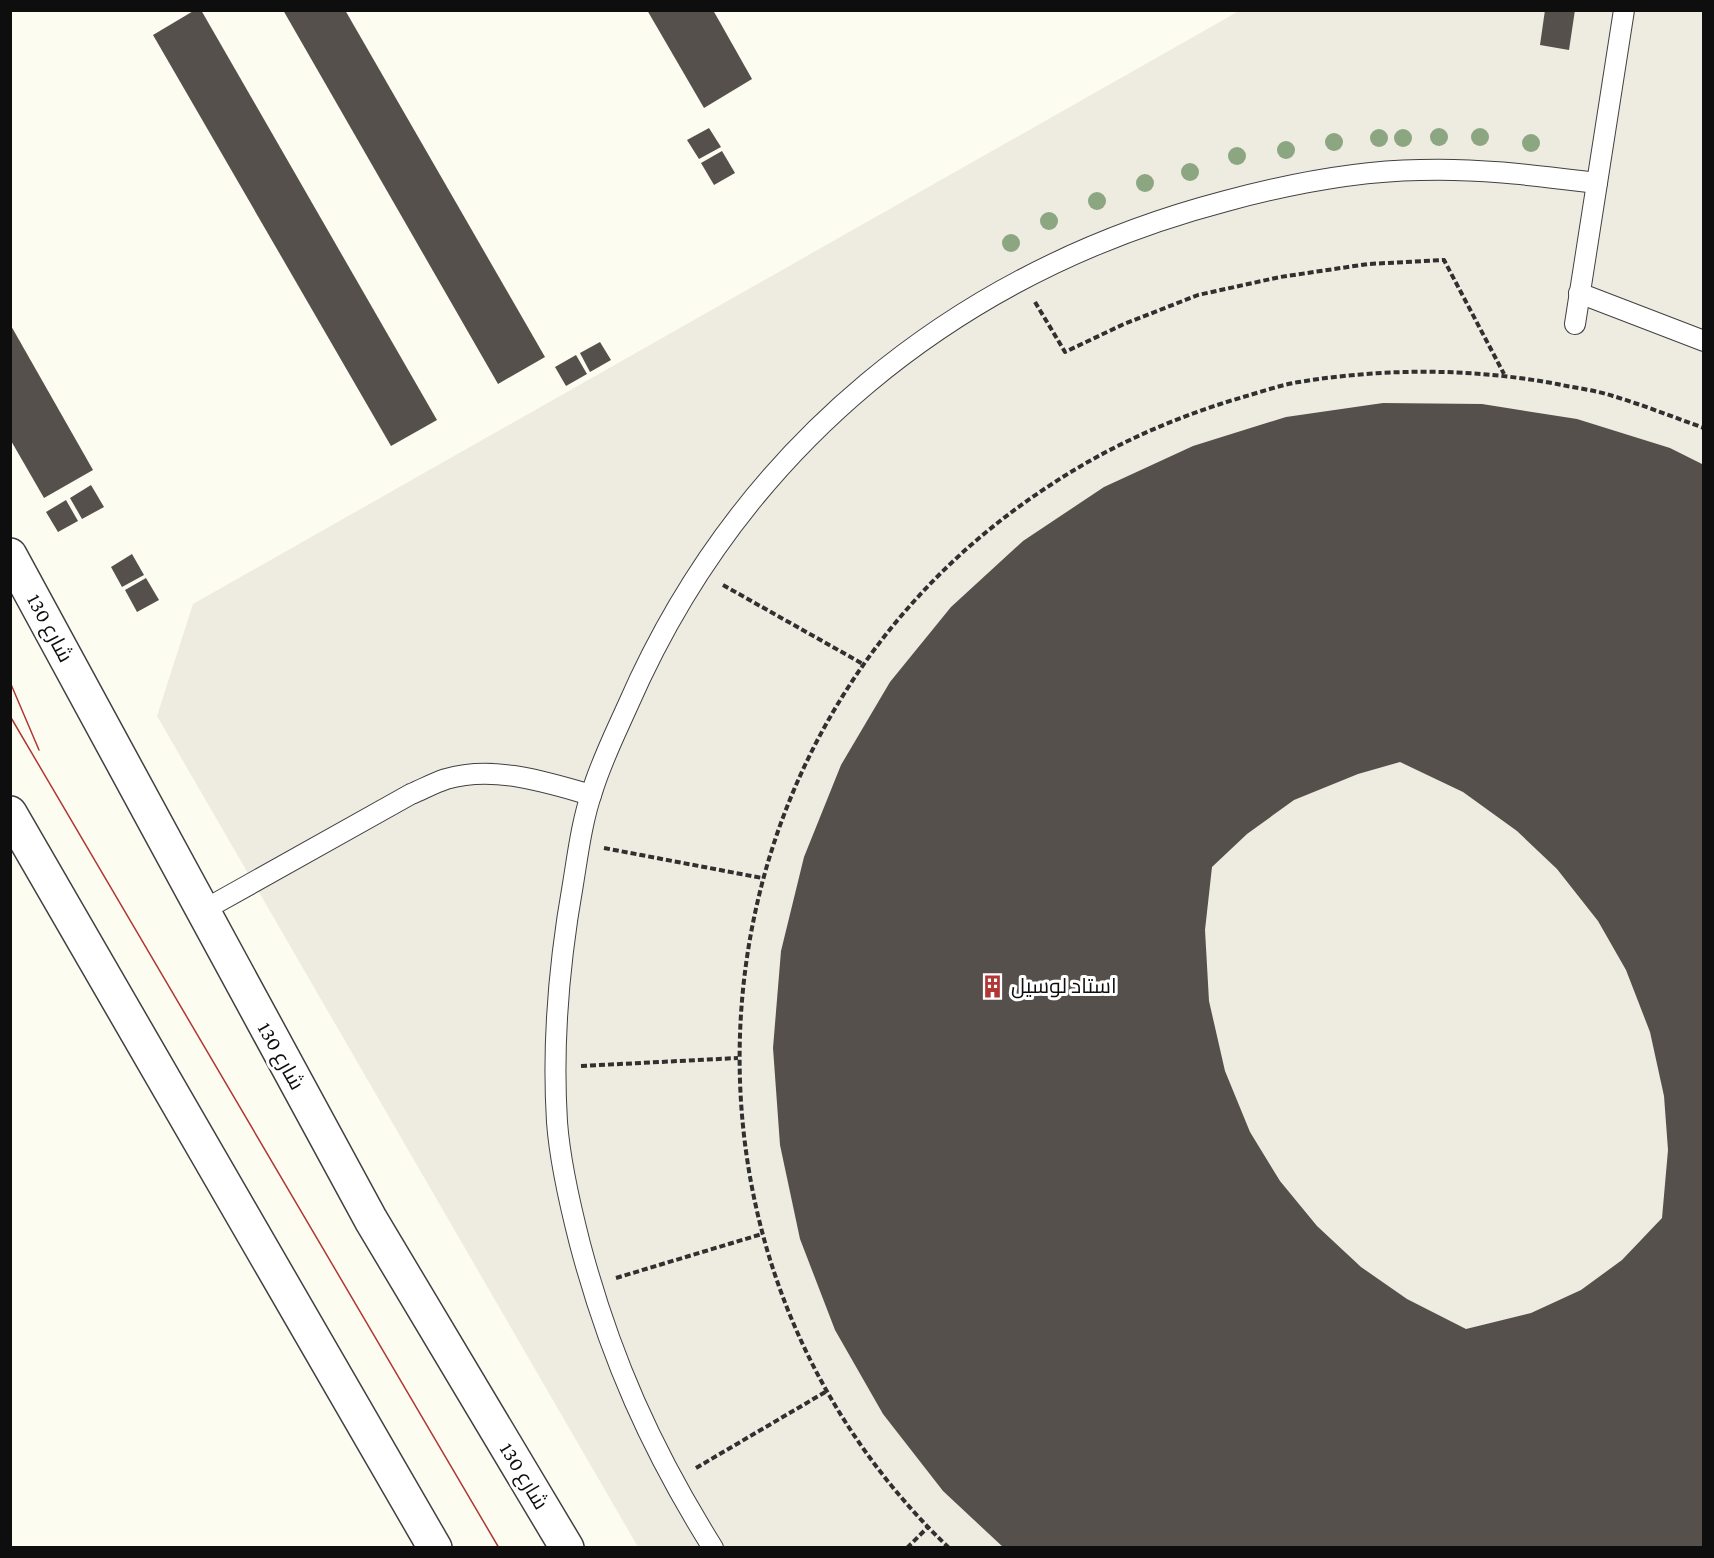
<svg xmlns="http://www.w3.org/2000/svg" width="1714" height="1558" viewBox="0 0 1714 1558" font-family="'Crimson Pro',Cairo,serif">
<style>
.plaza{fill:#eeebe0}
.building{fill:#56504c;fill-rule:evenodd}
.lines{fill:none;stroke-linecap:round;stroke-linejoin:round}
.service-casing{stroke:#414141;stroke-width:22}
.minor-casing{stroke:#414141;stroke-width:36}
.path{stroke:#303030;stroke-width:4;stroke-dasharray:6 3;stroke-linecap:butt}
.service{stroke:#fff;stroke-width:20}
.minor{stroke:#fff;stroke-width:33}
.tram{stroke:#b03734;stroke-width:1.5}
.tree{fill:#8ba681}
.labels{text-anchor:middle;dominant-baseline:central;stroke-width:6;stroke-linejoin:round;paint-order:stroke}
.street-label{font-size:21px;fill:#0e0e0e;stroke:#fff}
.poi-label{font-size:21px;fill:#0e0e0e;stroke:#fff;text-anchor:start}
</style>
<rect width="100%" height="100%" fill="#fdfcf1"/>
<path class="plaza" d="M 1239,11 L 1703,11 L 1703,1547 L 638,1547 L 157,716 L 193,604 Z"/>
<g class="building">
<path d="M 195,10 L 201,10 L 437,420 L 391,446 L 153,35 Z"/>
<path d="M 283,10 L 345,10 L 545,357 L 498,384 Z"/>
<path d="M 647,10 L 713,10 L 752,79 L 704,108 Z"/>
<path d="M 1545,10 L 1575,10 L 1569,50 L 1540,45 Z"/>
<path d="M 709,128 L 721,147 L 699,159 L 687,140 Z"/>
<path d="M 722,151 L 735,173 L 714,185 L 701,163 Z"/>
<path d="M 10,324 L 93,470 L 44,498 L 10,439 Z"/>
<path d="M 600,342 L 611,360 L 590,372 L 580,353 Z"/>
<path d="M 576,355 L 587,374 L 566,386 L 555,367 Z"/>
<path d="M 1383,403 L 1482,404 L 1577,419 L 1670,448 L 1704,465 L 1704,1548 L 1004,1548 L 943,1491 L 883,1414 L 835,1330 L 800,1239 L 780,1145 L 773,1048 L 781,951 L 804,857 L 841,765 L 890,682 L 951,607 L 1023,541 L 1104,487 L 1193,446 L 1286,417 ZM 1400,762 L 1463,792 L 1517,831 L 1557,869 L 1598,921 L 1626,970 L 1650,1032 L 1664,1096 L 1668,1150 L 1662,1218 L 1622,1260 L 1581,1290 L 1531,1313 L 1466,1329 L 1407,1299 L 1361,1267 L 1317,1226 L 1280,1181 L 1250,1132 L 1225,1071 L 1209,1001 L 1205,930 L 1212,867 L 1247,834 L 1294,800 L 1358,774 Z"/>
<path d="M 91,485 L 104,507 L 82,519 L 70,498 Z"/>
<path d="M 66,500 L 78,521 L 58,532 L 46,512 Z"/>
<path d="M 132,554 L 144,575 L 122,587 L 111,567 Z"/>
<path d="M 146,578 L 159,600 L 137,612 L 125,590 Z"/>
</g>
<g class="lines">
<defs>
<g id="service">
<path d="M 1579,293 L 1704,341"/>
<path d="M 1575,324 L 1624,10"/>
<path d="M 202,911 L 411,794 C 423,789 434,783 446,779 C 494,765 545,782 591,795"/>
<path d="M 713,1548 C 651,1449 610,1357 580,1244 C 570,1205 560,1163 557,1122 C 552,1041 559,963 573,884 C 578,853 582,821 592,792 C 601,762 615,734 628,705 C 740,448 955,272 1226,201 C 1289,184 1355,171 1420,170 C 1479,168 1539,176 1597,183"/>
</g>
<g id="minor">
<path d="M 10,555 L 371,1220 L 567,1548"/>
<path d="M 10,813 L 435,1548"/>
</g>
</defs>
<use href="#service" class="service-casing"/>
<use href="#minor" class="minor-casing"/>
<g class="path">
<path d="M 1035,302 L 1065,352 L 1124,324 L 1198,295 L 1280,277 L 1368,264 L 1444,260 L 1504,374"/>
<path d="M 723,585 L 863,664"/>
<path d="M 604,848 L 762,878"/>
<path d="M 581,1066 L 738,1058"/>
<path d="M 616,1278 L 762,1234"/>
<path d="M 696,1468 L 827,1391"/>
<path d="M 907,1548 L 928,1527"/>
<path d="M 949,1548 C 631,1243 683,722 1052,484 C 1111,445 1175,417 1243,397 C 1261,392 1280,385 1299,382 C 1385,368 1471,368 1557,384 C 1575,388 1595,390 1613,396 C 1643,405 1673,417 1704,428"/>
</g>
<use href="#service" class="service"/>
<use href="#minor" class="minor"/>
<g class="tram">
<path d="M 10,682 L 39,750"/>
<path d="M 10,716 L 499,1548"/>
</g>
</g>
<g class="tree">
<circle cx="1439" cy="137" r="9"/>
<circle cx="1480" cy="137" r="9"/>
<circle cx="1379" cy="138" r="9"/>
<circle cx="1403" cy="138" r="9"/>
<circle cx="1334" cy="142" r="9"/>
<circle cx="1531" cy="143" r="9"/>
<circle cx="1286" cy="150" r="9"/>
<circle cx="1237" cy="156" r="9"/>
<circle cx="1190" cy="172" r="9"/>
<circle cx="1145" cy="183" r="9"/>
<circle cx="1097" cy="201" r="9"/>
<circle cx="1049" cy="221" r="9"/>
<circle cx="1011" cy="243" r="9"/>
</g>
<defs>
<symbol id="building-bare" viewBox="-9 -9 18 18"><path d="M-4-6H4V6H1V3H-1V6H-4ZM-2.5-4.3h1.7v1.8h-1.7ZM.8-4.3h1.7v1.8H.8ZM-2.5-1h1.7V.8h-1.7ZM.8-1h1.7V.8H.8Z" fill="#b03734" stroke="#fff" stroke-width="2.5" paint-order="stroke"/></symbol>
</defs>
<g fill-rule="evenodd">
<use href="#building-bare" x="976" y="970" width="33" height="33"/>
</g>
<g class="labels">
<g class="street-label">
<text transform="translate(50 628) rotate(62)">شارع 130</text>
<text transform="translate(281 1056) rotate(61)">شارع 130</text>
<text transform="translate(524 1476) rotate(59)">شارع 130</text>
</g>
<g class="poi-label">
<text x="1011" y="986">استاد لوسيل</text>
</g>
</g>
<rect width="1714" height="1558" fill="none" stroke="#0e0e0e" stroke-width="24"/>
</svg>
